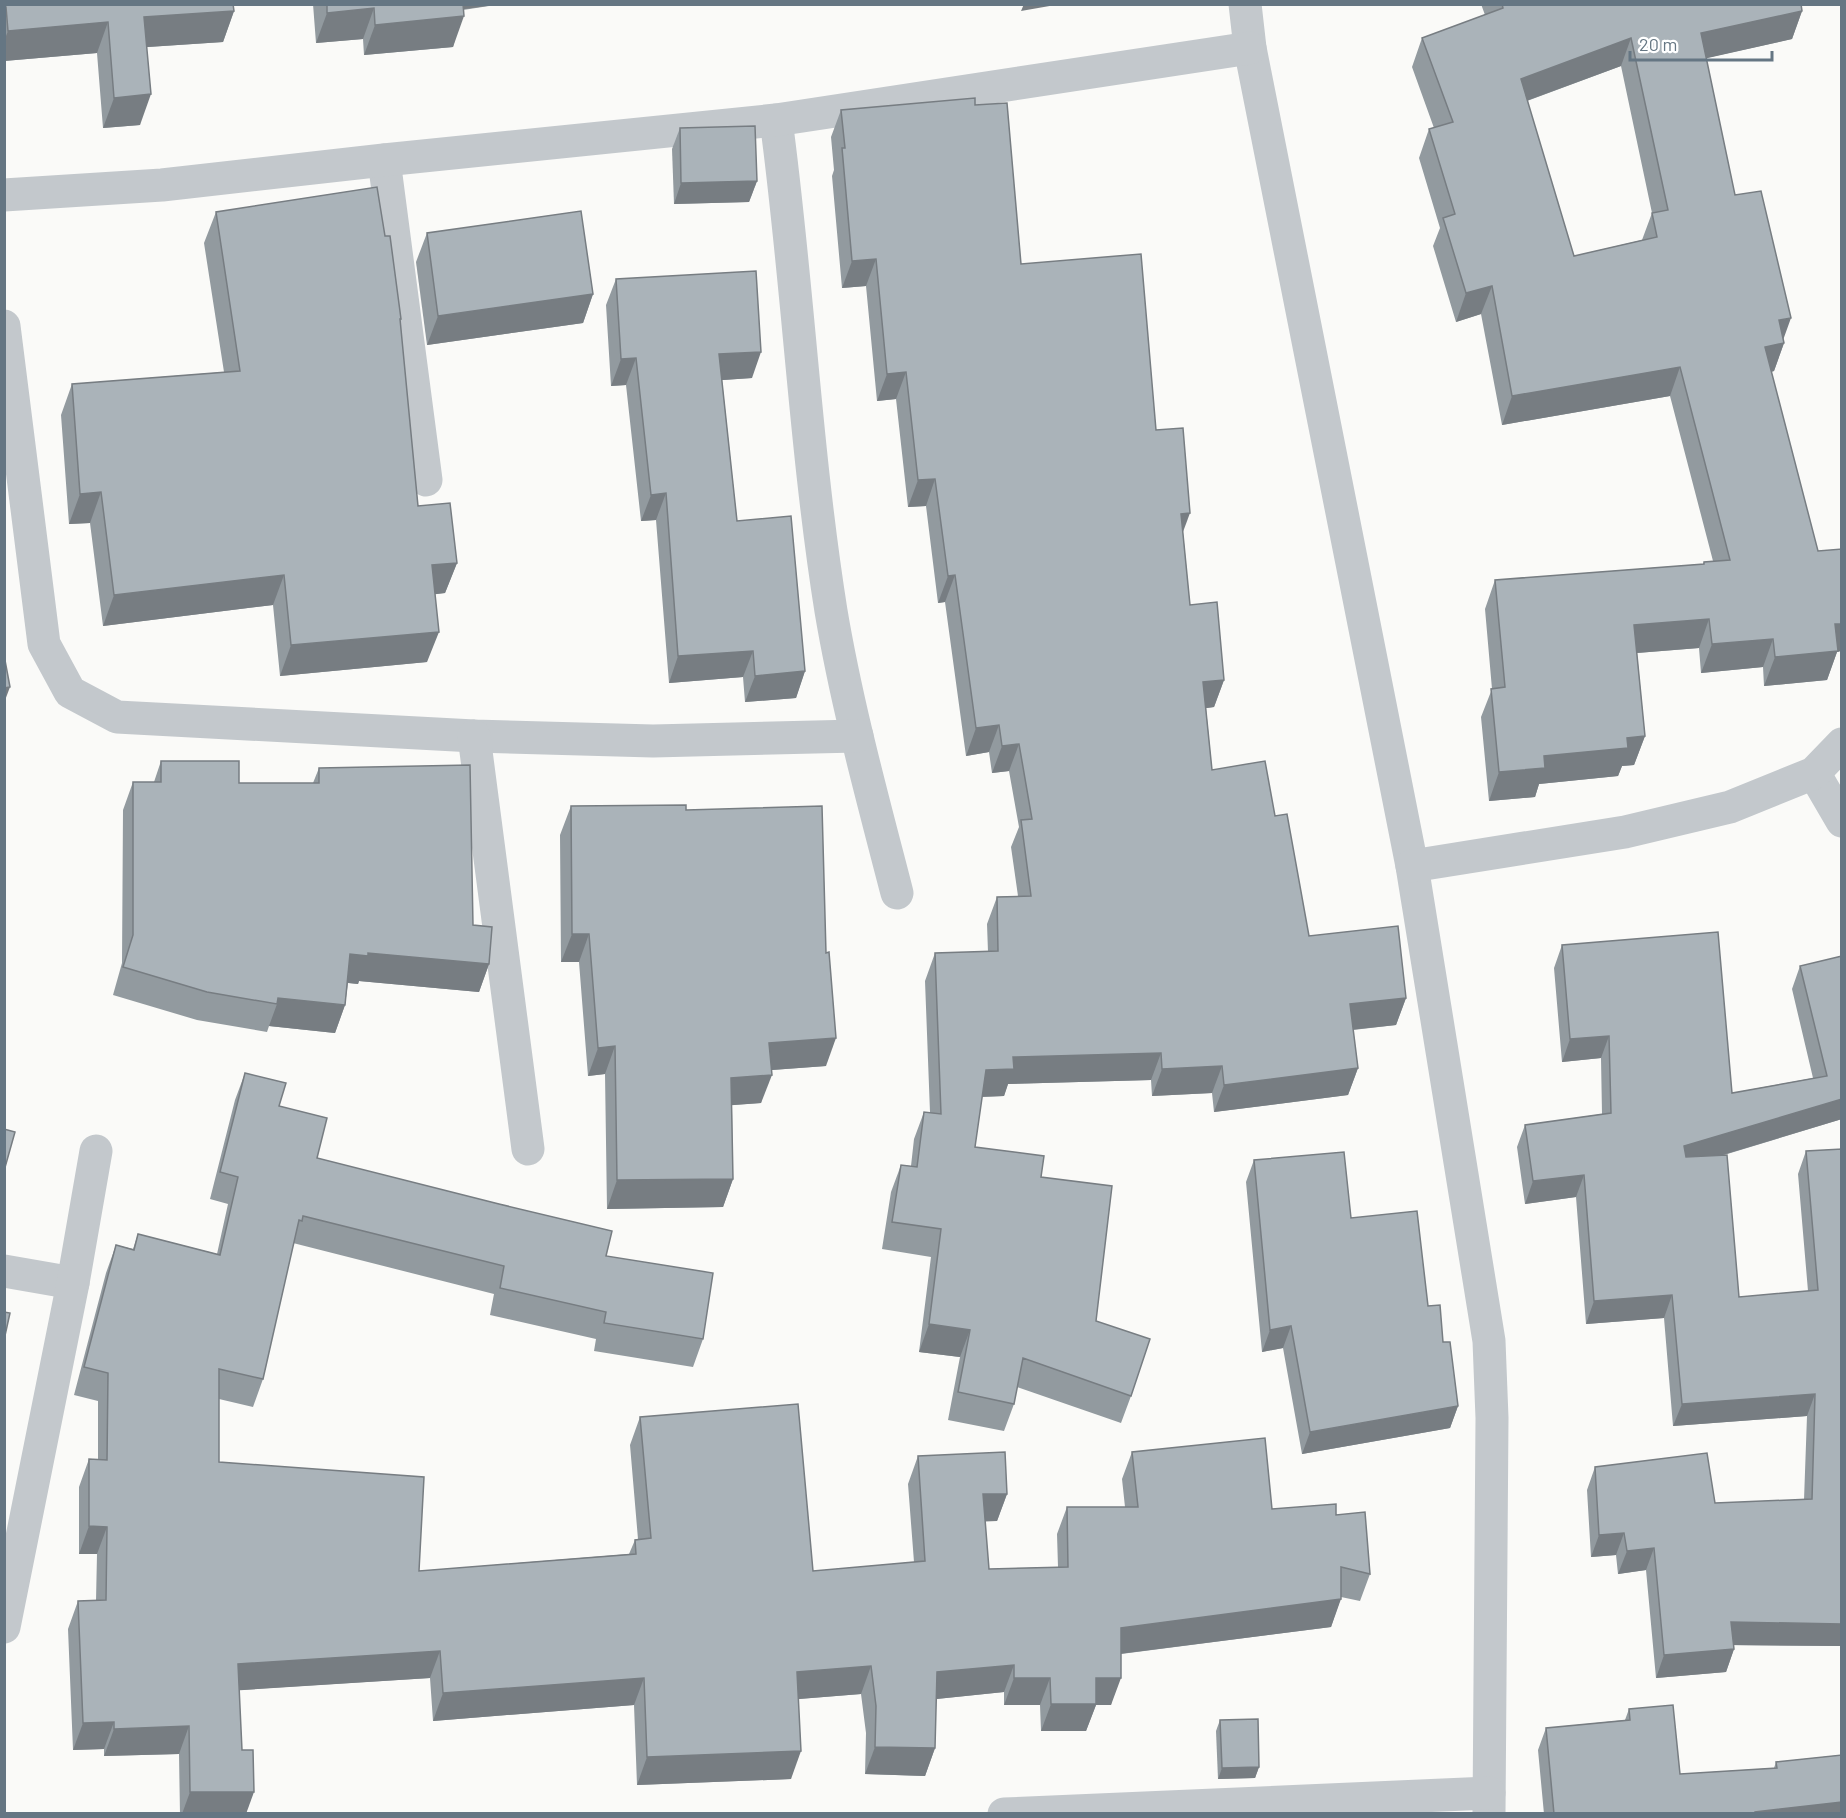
<svg xmlns="http://www.w3.org/2000/svg" width="1846" height="1818" viewBox="0 0 1846 1818" font-family="Barlow,sans-serif">
<style>
.lines{fill:none;stroke-linecap:round;stroke-linejoin:round}
.minor{stroke:#c3c8cc;stroke-width:33}
.wall{fill:#929a9f;fill-rule:evenodd}
.shaded-wall{fill:#777d82}
.building{fill:#aab3b9;stroke:#777d82;stroke-width:1.5;fill-rule:evenodd}
</style>
<rect width="100%" height="100%" fill="#fafaf8"/>
<g class="lines">
<g class="minor">
<path d="M 1245,4 L 1250,48 L 1412,866 L 1489,1341 L 1492,1418 L 1489,1814"/>
<path d="M 776,120 C 798,283 805,448 831,611 C 847,706 873,800 897,893"/>
<path d="M 384,160 L 426,480"/>
<path d="M 4,195 L 162,185 L 384,160 L 776,120 L 1250,48"/>
<path d="M 4,326 L 44,644 L 70,692 L 117,717 L 474,736 L 653,741 L 857,736"/>
<path d="M 474,736 L 528,1149"/>
<path d="M 1814,773 L 1842,821"/>
<path d="M 1412,866 L 1625,832 L 1730,807 L 1814,773 L 1842,744"/>
<path d="M 4,1271 L 73,1283"/>
<path d="M 4,1627 L 73,1283 L 96,1151"/>
<path d="M 1004,1814 L 1489,1793"/>
</g>
</g>
<g class="wall">
<path d="M 4,4 L 233,6 L 234,11 L 223,42 L 147,47 L 140,125 L 103,128 L 97,53 L 4,61 Z"/>
<path d="M 313,4 L 502,4 L 463,10 L 453,47 L 364,55 L 363,39 L 316,43 Z"/>
<path d="M 1481,4 L 1801,4 L 1802,11 L 1792,39 L 1706,58 L 1735,195 L 1784,343 L 1774,371 L 1771,372 L 1837,652 L 1827,680 L 1764,686 L 1763,667 L 1701,673 L 1699,648 L 1637,653 L 1645,736 L 1634,765 L 1622,766 L 1618,776 L 1539,784 L 1535,797 L 1489,801 L 1481,717 L 1492,689 L 1485,609 L 1495,580 L 1703,564 L 1704,562 L 1713,561 L 1670,396 L 1502,425 L 1481,314 L 1456,322 L 1433,246 L 1440,228 L 1419,158 L 1429,129 L 1434,128 L 1412,67 L 1422,38 L 1485,15 ZM 1621,66 L 1652,213 L 1642,240 L 1574,256 L 1527,101 Z"/>
<path d="M 975,105 L 1021,264 L 1156,430 L 1183,532 L 1190,605 L 1224,680 L 1214,707 L 1206,708 L 1212,770 L 1275,816 L 1309,936 L 1406,998 L 1396,1025 L 1353,1030 L 1358,1068 L 1348,1095 L 1214,1112 L 1212,1093 L 1152,1096 L 1151,1080 L 1008,1084 L 1004,1096 L 982,1097 L 975,1147 L 1041,1177 L 1096,1321 L 1131,1396 L 1121,1423 L 1017,1387 L 1014,1404 L 1004,1431 L 948,1420 L 960,1357 L 919,1352 L 931,1257 L 882,1249 L 891,1192 L 901,1165 L 911,1166 L 914,1139 L 924,1112 L 930,1112 L 925,981 L 935,953 L 988,952 L 987,924 L 997,897 L 1018,896 L 1011,847 L 1019,827 L 1009,771 L 992,773 L 989,752 L 966,756 L 945,602 L 938,603 L 926,506 L 908,507 L 896,399 L 877,401 L 866,286 L 842,288 L 832,176 L 834,170 L 831,137 L 841,110 Z"/>
<path d="M 680,128 L 757,181 L 749,202 L 674,204 L 672,149 Z"/>
<path d="M 216,212 L 385,236 L 400,323 L 418,506 L 457,563 L 445,593 L 435,594 L 427,662 L 280,676 L 273,605 L 103,626 L 90,523 L 69,524 L 61,415 L 72,384 L 224,372 L 204,243 Z"/>
<path d="M 427,233 L 593,294 L 583,323 L 427,345 L 416,262 Z"/>
<path d="M 616,279 L 752,378 L 722,380 L 737,521 L 805,671 L 796,698 L 745,702 L 743,677 L 669,683 L 656,520 L 641,521 L 626,385 L 611,386 L 606,305 Z"/>
<path d="M 161,761 L 239,783 L 313,783 L 319,768 L 473,925 L 489,964 L 479,992 L 359,981 L 358,984 L 348,983 L 345,1005 L 335,1033 L 269,1026 L 267,1032 L 197,1020 L 113,995 L 122,963 L 123,810 L 133,782 L 154,782 Z"/>
<path d="M 571,806 L 686,810 L 826,1066 L 771,1070 L 761,1103 L 732,1105 L 733,1179 L 723,1207 L 607,1209 L 605,1074 L 588,1076 L 579,962 L 561,962 L 560,835 Z"/>
<path d="M 1562,945 L 1732,1093 L 1813,1078 L 1792,989 L 1800,966 L 1842,1119 L 1724,1155 L 1739,1297 L 1808,1291 L 1798,1174 L 1806,1151 L 1842,1149 L 1842,1814 L 1544,1814 L 1538,1750 L 1546,1728 L 1625,1720 L 1629,1709 L 1680,1774 L 1774,1768 L 1776,1762 L 1841,1755 L 1840,1646 L 1734,1645 L 1734,1649 L 1726,1672 L 1656,1678 L 1646,1570 L 1618,1574 L 1616,1555 L 1591,1557 L 1587,1490 L 1595,1467 L 1715,1503 L 1804,1500 L 1807,1416 L 1673,1426 L 1664,1318 L 1586,1324 L 1576,1197 L 1525,1204 L 1517,1147 L 1525,1125 L 1602,1114 L 1601,1058 L 1562,1062 L 1554,968 Z"/>
<path d="M 245,1073 L 279,1106 L 317,1158 L 606,1256 L 703,1339 L 693,1367 L 594,1351 L 596,1339 L 490,1315 L 494,1294 L 293,1243 L 263,1379 L 253,1407 L 219,1399 L 219,1462 L 419,1571 L 629,1554 L 635,1540 L 638,1539 L 630,1445 L 640,1417 L 813,1571 L 914,1562 L 908,1484 L 918,1456 L 1007,1494 L 997,1521 L 985,1521 L 989,1569 L 1058,1567 L 1057,1534 L 1067,1507 L 1125,1507 L 1122,1479 L 1132,1452 L 1272,1509 L 1336,1515 L 1370,1574 L 1360,1601 L 1341,1597 L 1331,1627 L 1121,1654 L 1111,1705 L 1096,1705 L 1086,1731 L 1041,1731 L 1040,1705 L 1004,1705 L 1004,1692 L 936,1699 L 935,1748 L 925,1776 L 865,1774 L 866,1733 L 861,1694 L 798,1699 L 791,1779 L 637,1785 L 634,1705 L 433,1721 L 430,1678 L 239,1690 L 242,1750 L 246,1814 L 180,1814 L 179,1754 L 104,1756 L 104,1749 L 73,1750 L 68,1629 L 78,1601 L 96,1601 L 97,1554 L 79,1554 L 79,1487 L 89,1459 L 98,1460 L 98,1401 L 74,1395 L 106,1273 L 116,1245 L 133,1249 L 138,1234 L 217,1254 L 228,1204 L 210,1199 L 235,1100 Z"/>
<path d="M 1254,1160 L 1351,1218 L 1428,1306 L 1443,1342 L 1458,1406 L 1450,1428 L 1302,1454 L 1283,1348 L 1262,1352 L 1246,1182 Z"/>
<path d="M 1220,1720 L 1259,1767 L 1255,1778 L 1218,1779 L 1216,1731 Z"/>
</g>
<g class="shaded-wall">
<path d="M 221,4 L 256,4 L 220,7 Z"/>
<path d="M 452,4 L 502,4 L 450,11 Z"/>
<path d="M 1024,4 L 1061,4 L 1021,11 Z"/>
<path d="M 374,8 L 363,39 L 316,43 L 327,13 Z"/>
<path d="M 234,11 L 223,42 L 133,48 L 144,17 Z"/>
<path d="M 1802,11 L 1792,39 L 1690,62 L 1701,33 Z"/>
<path d="M 464,16 L 453,47 L 364,55 L 375,25 Z"/>
<path d="M 108,22 L 97,53 L 4,61 L 4,41 L 8,31 Z"/>
<path d="M 1631,38 L 1621,66 L 1510,107 L 1521,79 Z"/>
<path d="M 151,94 L 140,125 L 103,128 L 114,98 Z"/>
<path d="M 757,181 L 749,202 L 674,204 L 681,183 Z"/>
<path d="M 876,259 L 866,286 L 842,288 L 852,261 Z"/>
<path d="M 1492,286 L 1481,314 L 1456,322 L 1466,293 Z"/>
<path d="M 593,294 L 583,323 L 427,345 L 438,316 Z"/>
<path d="M 1791,318 L 1782,343 L 1784,343 L 1774,371 L 1754,376 L 1765,347 L 1779,320 Z"/>
<path d="M 761,352 L 752,378 L 709,381 L 719,354 Z"/>
<path d="M 636,358 L 626,385 L 611,386 L 621,359 Z"/>
<path d="M 1680,367 L 1670,396 L 1502,425 L 1512,396 Z"/>
<path d="M 906,372 L 896,399 L 877,401 L 887,374 Z"/>
<path d="M 935,479 L 926,506 L 908,507 L 918,480 Z"/>
<path d="M 101,492 L 90,523 L 69,524 L 80,494 Z"/>
<path d="M 666,493 L 656,520 L 641,521 L 651,495 Z"/>
<path d="M 1190,513 L 1180,540 L 1181,514 Z"/>
<path d="M 457,563 L 445,593 L 421,596 L 432,565 Z"/>
<path d="M 284,575 L 273,605 L 103,626 L 114,595 Z"/>
<path d="M 955,575 L 945,602 L 938,603 L 948,576 Z"/>
<path d="M 1709,619 L 1699,648 L 1624,654 L 1634,625 Z"/>
<path d="M 1835,624 L 1842,624 L 1842,651 L 1837,652 L 1827,680 L 1764,686 L 1775,657 Z"/>
<path d="M 439,632 L 427,662 L 280,676 L 291,645 Z"/>
<path d="M 1773,639 L 1763,667 L 1701,673 L 1712,644 Z"/>
<path d="M 753,651 L 743,677 L 669,683 L 678,656 Z"/>
<path d="M 805,671 L 796,698 L 745,702 L 755,676 Z"/>
<path d="M 1224,680 L 1214,707 L 1193,710 L 1203,682 Z"/>
<path d="M 10,687 L 4,703 L 4,688 Z"/>
<path d="M 999,725 L 989,752 L 966,756 L 976,728 Z"/>
<path d="M 1645,736 L 1634,765 L 1622,766 L 1618,776 L 1539,784 L 1535,797 L 1489,801 L 1499,772 L 1544,756 L 1627,738 Z"/>
<path d="M 1019,744 L 1009,771 L 992,773 L 1002,746 Z"/>
<path d="M 572,934 L 589,934 L 579,962 L 561,962 Z"/>
<path d="M 368,953 L 489,964 L 479,992 L 359,981 L 358,984 L 340,982 L 350,954 Z"/>
<path d="M 278,998 L 345,1005 L 335,1033 L 269,1026 L 277,1004 Z"/>
<path d="M 1406,998 L 1396,1025 L 1340,1031 L 1350,1004 Z"/>
<path d="M 1609,1036 L 1601,1058 L 1562,1062 L 1570,1039 Z"/>
<path d="M 836,1038 L 826,1066 L 759,1071 L 769,1043 Z"/>
<path d="M 615,1046 L 605,1074 L 588,1076 L 598,1048 Z"/>
<path d="M 1161,1053 L 1151,1080 L 1008,1084 L 1004,1096 L 976,1097 L 986,1070 L 1013,1057 Z"/>
<path d="M 1222,1066 L 1212,1093 L 1152,1096 L 1162,1069 Z"/>
<path d="M 1358,1068 L 1348,1095 L 1214,1112 L 1224,1085 Z"/>
<path d="M 772,1075 L 761,1103 L 721,1106 L 731,1078 Z"/>
<path d="M 1842,1099 L 1842,1119 L 1676,1169 L 1684,1146 Z"/>
<path d="M 1584,1175 L 1576,1197 L 1525,1204 L 1533,1181 Z"/>
<path d="M 733,1179 L 723,1207 L 607,1209 L 617,1180 Z"/>
<path d="M 1672,1295 L 1664,1318 L 1586,1324 L 1594,1301 Z"/>
<path d="M 929,1324 L 970,1330 L 960,1357 L 919,1352 Z"/>
<path d="M 1291,1326 L 1283,1348 L 1262,1352 L 1270,1330 Z"/>
<path d="M 1815,1394 L 1807,1416 L 1673,1426 L 1682,1404 Z"/>
<path d="M 1458,1406 L 1450,1428 L 1302,1454 L 1310,1432 Z"/>
<path d="M 983,1494 L 1007,1494 L 997,1521 L 973,1522 Z"/>
<path d="M 89,1526 L 107,1527 L 97,1554 L 79,1554 Z"/>
<path d="M 1624,1533 L 1616,1555 L 1591,1557 L 1599,1535 Z"/>
<path d="M 1654,1548 L 1646,1570 L 1618,1574 L 1627,1551 Z"/>
<path d="M 1341,1599 L 1331,1627 L 1111,1655 L 1121,1628 Z"/>
<path d="M 1731,1622 L 1842,1624 L 1842,1643 L 1840,1646 L 1723,1645 Z"/>
<path d="M 1734,1649 L 1726,1672 L 1656,1678 L 1664,1655 Z"/>
<path d="M 440,1651 L 430,1678 L 228,1691 L 238,1664 Z"/>
<path d="M 1014,1665 L 1004,1692 L 927,1700 L 937,1672 Z"/>
<path d="M 871,1666 L 861,1694 L 787,1700 L 797,1672 Z"/>
<path d="M 644,1678 L 634,1705 L 433,1721 L 443,1693 Z"/>
<path d="M 1014,1678 L 1050,1678 L 1040,1705 L 1004,1705 Z"/>
<path d="M 1096,1678 L 1121,1678 L 1111,1705 L 1096,1705 L 1086,1731 L 1041,1731 L 1051,1704 Z"/>
<path d="M 114,1722 L 104,1749 L 73,1750 L 83,1723 Z"/>
<path d="M 189,1726 L 179,1754 L 104,1756 L 114,1729 Z"/>
<path d="M 875,1747 L 935,1748 L 925,1776 L 865,1774 Z"/>
<path d="M 801,1751 L 791,1779 L 637,1785 L 647,1757 Z"/>
<path d="M 1259,1767 L 1255,1778 L 1218,1779 L 1222,1768 Z"/>
<path d="M 190,1792 L 254,1792 L 246,1814 L 182,1814 Z"/>
<path d="M 1842,1802 L 1842,1814 L 1754,1814 L 1755,1812 Z"/>
</g>
<g class="building">
<path d="M 4,4 L 233,4 L 234,11 L 144,17 L 151,94 L 114,98 L 108,22 L 8,31 L 6,7 L 4,7 Z"/>
<path d="M 327,4 L 463,4 L 464,16 L 375,25 L 374,8 L 327,13 Z"/>
<path d="M 1502,4 L 1801,4 L 1802,11 L 1701,33 L 1735,195 L 1761,191 L 1791,318 L 1779,320 L 1784,343 L 1765,347 L 1818,551 L 1842,549 L 1842,624 L 1835,624 L 1838,651 L 1775,657 L 1773,639 L 1712,644 L 1709,619 L 1634,625 L 1645,736 L 1627,738 L 1628,748 L 1544,756 L 1545,768 L 1499,772 L 1491,689 L 1505,687 L 1495,580 L 1704,564 L 1704,562 L 1730,560 L 1680,367 L 1512,396 L 1492,286 L 1466,293 L 1443,218 L 1455,214 L 1429,129 L 1453,122 L 1422,38 L 1503,8 ZM 1631,38 L 1668,210 L 1652,213 L 1657,237 L 1574,256 L 1521,79 Z"/>
<path d="M 975,98 L 975,105 L 1007,103 L 1021,264 L 1141,254 L 1156,430 L 1183,428 L 1190,513 L 1181,514 L 1190,605 L 1217,602 L 1224,680 L 1203,682 L 1212,770 L 1265,761 L 1275,816 L 1287,814 L 1309,936 L 1398,926 L 1406,998 L 1350,1004 L 1358,1068 L 1224,1085 L 1222,1066 L 1162,1069 L 1161,1053 L 1013,1057 L 1014,1069 L 986,1070 L 975,1147 L 1044,1156 L 1041,1177 L 1112,1186 L 1096,1321 L 1150,1339 L 1131,1396 L 1023,1358 L 1014,1404 L 958,1392 L 970,1330 L 929,1324 L 941,1229 L 892,1222 L 901,1165 L 917,1167 L 924,1112 L 941,1114 L 935,953 L 998,951 L 997,897 L 1031,896 L 1021,820 L 1032,819 L 1019,744 L 1002,746 L 999,725 L 976,728 L 955,575 L 948,576 L 935,479 L 918,480 L 906,372 L 887,374 L 876,259 L 852,261 L 842,148 L 845,148 L 841,110 Z"/>
<path d="M 755,126 L 757,181 L 681,183 L 680,128 Z"/>
<path d="M 377,187 L 385,236 L 390,236 L 401,319 L 400,319 L 418,506 L 450,503 L 457,563 L 432,565 L 439,632 L 291,645 L 284,575 L 114,595 L 101,492 L 80,494 L 72,384 L 240,371 L 216,212 Z"/>
<path d="M 581,211 L 593,294 L 438,316 L 427,233 Z"/>
<path d="M 756,271 L 761,352 L 719,354 L 737,521 L 791,516 L 805,671 L 755,676 L 753,651 L 678,656 L 666,493 L 651,495 L 636,358 L 621,359 L 616,279 Z"/>
<path d="M 4,655 L 10,687 L 4,688 Z"/>
<path d="M 161,761 L 239,761 L 239,783 L 319,783 L 319,768 L 470,765 L 473,925 L 492,927 L 489,964 L 368,953 L 368,956 L 350,954 L 345,1005 L 278,998 L 277,1004 L 207,992 L 123,967 L 133,935 L 133,782 L 161,782 Z"/>
<path d="M 686,805 L 686,810 L 822,806 L 826,953 L 829,952 L 836,1038 L 769,1043 L 772,1075 L 731,1078 L 733,1179 L 617,1180 L 615,1046 L 598,1048 L 589,934 L 572,934 L 571,806 Z"/>
<path d="M 1718,932 L 1732,1093 L 1827,1076 L 1800,966 L 1842,956 L 1842,1099 L 1684,1146 L 1686,1157 L 1727,1155 L 1739,1297 L 1818,1290 L 1806,1151 L 1842,1149 L 1842,1624 L 1731,1622 L 1734,1649 L 1664,1655 L 1654,1548 L 1627,1551 L 1624,1533 L 1599,1535 L 1595,1467 L 1707,1453 L 1715,1503 L 1812,1499 L 1815,1394 L 1682,1404 L 1672,1295 L 1594,1301 L 1584,1175 L 1533,1181 L 1525,1125 L 1611,1113 L 1609,1036 L 1570,1039 L 1562,945 Z"/>
<path d="M 245,1073 L 286,1083 L 279,1106 L 327,1118 L 317,1158 L 499,1204 L 612,1231 L 606,1256 L 713,1273 L 703,1339 L 604,1323 L 606,1312 L 500,1288 L 504,1266 L 303,1216 L 302,1221 L 299,1220 L 263,1379 L 219,1369 L 219,1462 L 424,1477 L 419,1571 L 636,1554 L 635,1540 L 651,1538 L 640,1417 L 798,1404 L 813,1571 L 925,1561 L 918,1456 L 1005,1452 L 1007,1494 L 983,1494 L 989,1569 L 1068,1567 L 1067,1507 L 1138,1507 L 1132,1452 L 1265,1438 L 1272,1509 L 1336,1504 L 1336,1515 L 1365,1512 L 1370,1574 L 1341,1567 L 1341,1599 L 1121,1628 L 1121,1678 L 1096,1678 L 1096,1704 L 1051,1704 L 1050,1678 L 1014,1678 L 1014,1665 L 937,1672 L 935,1748 L 875,1747 L 876,1706 L 871,1666 L 797,1672 L 801,1751 L 647,1757 L 644,1678 L 443,1693 L 440,1651 L 238,1664 L 242,1750 L 253,1750 L 254,1792 L 190,1792 L 189,1726 L 114,1729 L 114,1722 L 83,1723 L 78,1601 L 106,1600 L 107,1527 L 89,1526 L 89,1459 L 107,1460 L 108,1373 L 84,1367 L 116,1245 L 134,1250 L 138,1234 L 220,1255 L 238,1177 L 220,1172 Z"/>
<path d="M 4,1129 L 15,1132 L 4,1171 Z"/>
<path d="M 1344,1152 L 1351,1218 L 1417,1211 L 1428,1306 L 1440,1305 L 1443,1342 L 1450,1342 L 1458,1406 L 1310,1432 L 1291,1326 L 1270,1330 L 1254,1160 Z"/>
<path d="M 4,1312 L 10,1313 L 4,1340 Z"/>
<path d="M 1673,1705 L 1680,1774 L 1777,1768 L 1776,1762 L 1842,1755 L 1842,1802 L 1755,1812 L 1755,1814 L 1554,1814 L 1546,1728 L 1630,1720 L 1629,1709 Z"/>
<path d="M 1258,1719 L 1259,1767 L 1222,1768 L 1220,1720 Z"/>
</g>
<rect width="1846" height="1818" fill="none" stroke="#657683" stroke-width="12"/>
<path d="M1630 51v9h142v-9" fill="none" stroke="#657683" stroke-width="3"/>
<text x="1639" y="51" font-size="18" fill="#657683" stroke="#ffffff" stroke-width="4.5" paint-order="stroke">20 m</text>
</svg>
